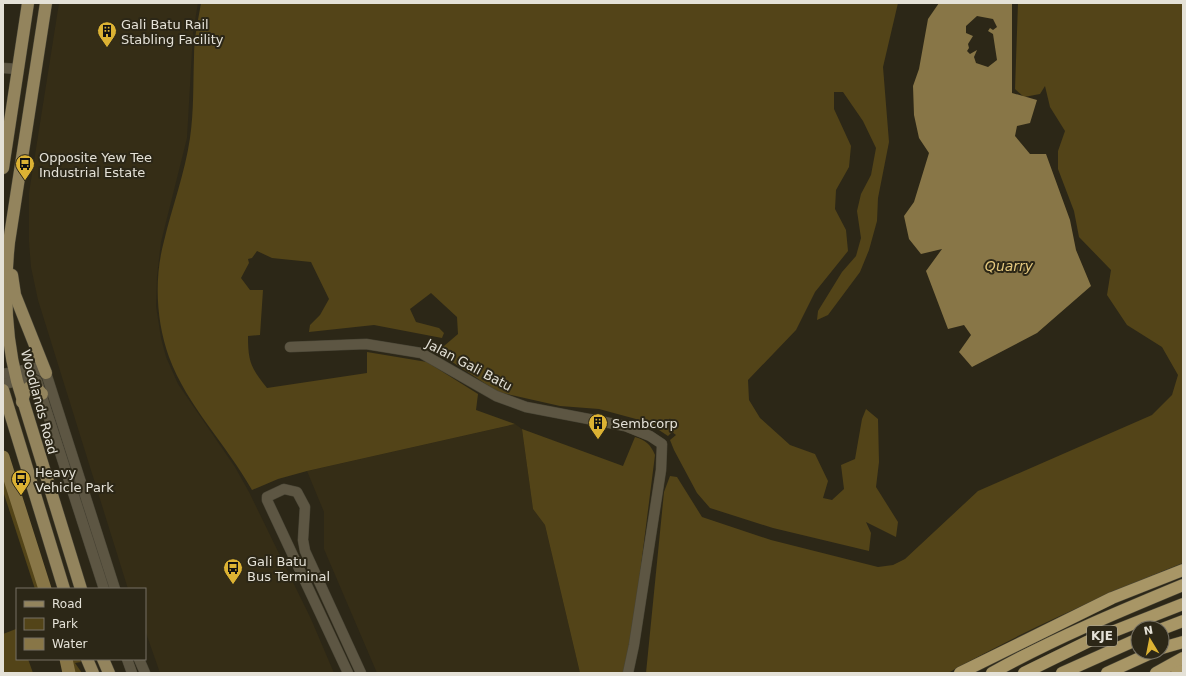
<svg xmlns="http://www.w3.org/2000/svg" width="1186" height="676" viewBox="0 0 1186 676" font-family="'DejaVu Sans',sans-serif">
<style>
.built{fill:#352d16}
.green{fill:#534418}
.water{fill:#887647;fill-rule:evenodd}
.lines{fill:none;stroke-linecap:round;stroke-linejoin:round}
.river{stroke:#887647;stroke-width:13}
.minor-casing{stroke:#494536;stroke-width:11}
.major-casing{stroke:#494536;stroke-width:13}
.highway-casing{stroke:#494536;stroke-width:13}
.minor{stroke:#5d5643;stroke-width:10}
.major{stroke:#93845d;stroke-width:12}
.highway{stroke:#a89666;stroke-width:12}
.labels{text-anchor:middle;dominant-baseline:central;stroke-width:4;stroke-linejoin:round;paint-order:stroke}
.shield{fill:#2c2717;stroke:#ada99d;stroke-width:1}
.shield-label{font-size:12px;font-weight:bold;fill:#e4e1d7}
.poi-label{font-size:13px;fill:#e4e1d7;stroke:#2c2717;text-anchor:start}
.street-label{font-size:13px;fill:#e4e1d7;stroke:#2c2717}
.water-label{font-size:14px;font-style:italic;fill:#e4c87e;stroke:#2c2717}
</style>
<rect width="100%" height="100%" fill="#2c2717"/>
<g class="built">
<path d="M 59,3 L 198,3 L 193,33 L 187,138 L 161,242 L 157,276 L 156,306 L 161,338 L 166,357 L 178,384 L 235,467 L 249,492 L 311,619 L 334,673 L 160,673 L 145,630 L 145,589 L 128,589 L 38,300 L 31,267 L 29,242 L 29,193 Z"/>
<path d="M 515,424 L 522,429 L 533,509 L 545,525 L 580,673 L 377,673 L 324,549 L 324,512 L 307,471 Z"/>
</g>
<g class="green">
<path d="M 201,3 L 898,3 L 883,67 L 889,142 L 878,198 L 877,221 L 869,250 L 860,272 L 828,315 L 817,320 L 818,311 L 842,272 L 856,256 L 861,238 L 857,211 L 861,194 L 871,175 L 876,148 L 863,121 L 843,92 L 834,92 L 834,109 L 851,146 L 849,167 L 836,190 L 835,209 L 846,230 L 848,251 L 815,292 L 796,330 L 748,380 L 749,400 L 760,418 L 790,445 L 815,454 L 828,481 L 823,498 L 832,500 L 844,489 L 841,465 L 855,459 L 862,419 L 866,409 L 878,419 L 879,462 L 876,487 L 898,522 L 896,537 L 866,522 L 871,533 L 869,551 L 773,528 L 710,508 L 697,493 L 674,450 L 670,440 L 676,435 L 672,432 L 668,436 L 647,422 L 599,409 L 560,406 L 498,392 L 437,352 L 458,334 L 457,317 L 431,293 L 410,309 L 416,322 L 439,328 L 444,333 L 442,338 L 374,325 L 309,332 L 310,325 L 320,315 L 329,299 L 311,262 L 272,258 L 257,251 L 252,258 L 248,259 L 249,263 L 241,278 L 250,290 L 263,290 L 260,335 L 248,336 C 248,362 251,368 267,388 L 367,373 L 367,352 L 427,362 L 478,394 L 476,410 L 515,424 L 307,471 L 278,479 L 252,490 C 227,445 187,406 169,357 C 156,321 154,278 164,241 C 172,207 185,173 190,138 C 194,111 193,84 194,57 C 194,38 198,21 201,3 Z"/>
<path d="M 1018,3 L 1183,3 L 1183,563 C 1103,595 1023,631 948,673 L 646,673 L 664,492 L 670,476 L 677,477 L 702,517 L 771,540 L 878,567 L 893,565 L 905,559 L 978,491 L 1152,415 L 1172,395 L 1178,375 L 1162,347 L 1127,325 L 1107,295 L 1111,270 L 1079,237 L 1074,211 L 1058,169 L 1058,151 L 1065,131 L 1050,107 L 1045,86 L 1040,94 L 1024,97 L 1015,89 Z"/>
<path d="M 522,429 L 623,466 L 635,437 C 646,440 651,445 655,455 L 631,644 L 624,673 L 580,673 L 545,525 L 533,509 Z"/>
<path d="M 3,467 L 42,589 L 35,589 L 3,491 Z"/>
<path d="M 16,629 L 17,659 L 28,659 L 33,673 L 3,673 L 3,634 Z"/>
<path d="M 70,659 L 80,659 L 81,662 L 75,663 L 82,673 L 73,673 Z"/>
</g>
<path class="water" d="M 939,3 L 1012,3 L 1012,93 L 1037,100 L 1030,123 L 1017,126 L 1015,136 L 1030,154 L 1046,154 L 1070,220 L 1076,250 L 1091,286 L 1037,333 L 972,367 L 959,352 L 971,335 L 964,325 L 948,329 L 926,271 L 942,249 L 921,254 L 909,239 L 904,216 L 914,202 L 929,153 L 919,138 L 914,115 L 913,86 L 919,69 L 928,19 ZM 977,16 L 993,19 L 997,27 L 993,30 L 990,28 L 988,31 L 993,34 L 997,60 L 988,67 L 976,63 L 974,57 L 977,50 L 970,54 L 967,51 L 969,48 L 968,44 L 973,36 L 966,33 L 966,26 Z"/>
<g class="lines">
<g class="river">
<path d="M 3,457 L 45,589"/>
<path d="M 66,659 L 69,673"/>
</g>
<defs>
<g id="minor">
<path d="M 3,68 L 18,69"/>
<path d="M 290,347 L 366,344 L 421,353 L 496,396 L 526,407 L 625,426 L 650,436 L 662,444 L 661,470 L 634,645 L 628,673"/>
<path d="M 3,374 L 36,368 L 46,373 L 115,589"/>
<path d="M 3,384 L 27,379 L 37,381 L 104,589"/>
<path d="M 127,659 L 132,673"/>
<path d="M 139,659 L 145,673"/>
<path d="M 348,673 L 267,500 L 267,497 L 284,489 L 297,492 L 305,507 L 303,540 L 305,551 L 361,673"/>
</g>
<g id="major">
<path d="M 46,3 L 9,242 C 4,289 5,335 17,381 L 81,589"/>
<path d="M 3,168 L 28,3"/>
<path d="M 12,275 L 15,295 L 46,373"/>
<path d="M 3,390 L 64,589"/>
<path d="M 22,402 C 25,387 31,381 42,394"/>
<path d="M 87,659 L 93,673"/>
<path d="M 103,659 L 109,673"/>
</g>
<g id="highway">
<path d="M 1162,629 L 1183,621"/>
<path d="M 1162,648 L 1183,642"/>
<path d="M 960,673 L 1112,598 L 1183,570"/>
<path d="M 992,673 C 1053,639 1118,612 1183,585"/>
<path d="M 1024,673 L 1089,641 L 1183,604"/>
<path d="M 1062,673 L 1138,639"/>
<path d="M 1107,673 L 1153,652"/>
<path d="M 1156,673 L 1183,658"/>
<path d="M 1177,673 L 1183,671"/>
</g>
</defs>
<use href="#minor" class="minor-casing"/>
<use href="#major" class="major-casing"/>
<use href="#highway" class="highway-casing"/>
<use href="#minor" class="minor"/>
<use href="#major" class="major"/>
<use href="#highway" class="highway"/>
</g>
<defs>
<symbol id="building-pin" viewBox="-11 -11 22 30"><path d="M0 17L-7.5 6A9.5 9.5 0 1 1 7.5 6Z" fill="#dcb233" stroke="#2c2717"/><path d="M-4-6H4V6H1V3H-1V6H-4ZM-2.5-4.3h1.7v1.8h-1.7ZM.8-4.3h1.7v1.8H.8ZM-2.5-1h1.7V.8h-1.7ZM.8-1h1.7V.8H.8Z" fill="#111"/></symbol>
<symbol id="bus-pin" viewBox="-11 -11 22 30"><path d="M0 17L-7.5 6A9.5 9.5 0 1 1 7.5 6Z" fill="#dcb233" stroke="#2c2717"/><path d="M-5-6H5V4H4V6H2V4H-2V6H-4V4H-5ZM-3.5-4V0h7V-4ZM-3.5 1.2v1.5H-2V1.2ZM2 1.2v1.5H3.5V1.2Z" fill="#111"/></symbol>
</defs>
<g fill-rule="evenodd">
<use href="#building-pin" x="96" y="20" width="22" height="30"/>
<use href="#bus-pin" x="14" y="153" width="22" height="30"/>
<use href="#building-pin" x="587" y="412" width="22" height="30"/>
<use href="#bus-pin" x="10" y="468" width="22" height="30"/>
<use href="#bus-pin" x="222" y="557" width="22" height="30"/>
</g>
<g class="labels">
<rect class="shield" x="1087" y="626" width="30" height="20" rx="3"/>
<g class="shield-label">
<text x="1102" y="636">KJE</text>
</g>
<g class="poi-label">
<text x="121" y="24">Gali Batu Rail<tspan x="121" dy="15">Stabling Facility</tspan></text>
<text x="39" y="157">Opposite Yew Tee<tspan x="39" dy="15">Industrial Estate</tspan></text>
<text x="612" y="423">Sembcorp</text>
<text x="35" y="472">Heavy<tspan x="35" dy="15">Vehicle Park</tspan></text>
<text x="247" y="561">Gali Batu<tspan x="247" dy="15">Bus Terminal</tspan></text>
</g>
<g class="street-label">
<text transform="translate(469 365) rotate(28)">Jalan Gali Batu</text>
<text transform="translate(39 402) rotate(75)">Woodlands Road</text>
</g>
<g class="water-label">
<text x="1009" y="266">Quarry</text>
</g>
</g>
<rect width="1186" height="676" fill="none" stroke="#e4e1d7" stroke-width="8"/>
<rect x="16" y="588" width="130" height="72" fill="#2c2717" stroke="#767164"/>
<rect x="24" y="601" width="20" height="6" fill="#93845d" stroke="#767164"/>
<text x="52" y="608" font-size="12" fill="#e4e1d7">Road</text>
<rect x="24" y="618" width="20" height="12" fill="#534418" stroke="#767164"/>
<text x="52" y="628" font-size="12" fill="#e4e1d7">Park</text>
<rect x="24" y="638" width="20" height="12" fill="#887647" stroke="#767164"/>
<text x="52" y="648" font-size="12" fill="#e4e1d7">Water</text>
<g transform="translate(1150 640) rotate(350)"><circle r="19" fill="#2c2717" stroke="#767164"/>
<path d="M0-3L7 15L0 10L-7 15Z" fill="#dcb233"/>
<text y="-6" font-size="11" font-weight="bold" text-anchor="middle" fill="#e4e1d7">N</text>
</g>
</svg>
